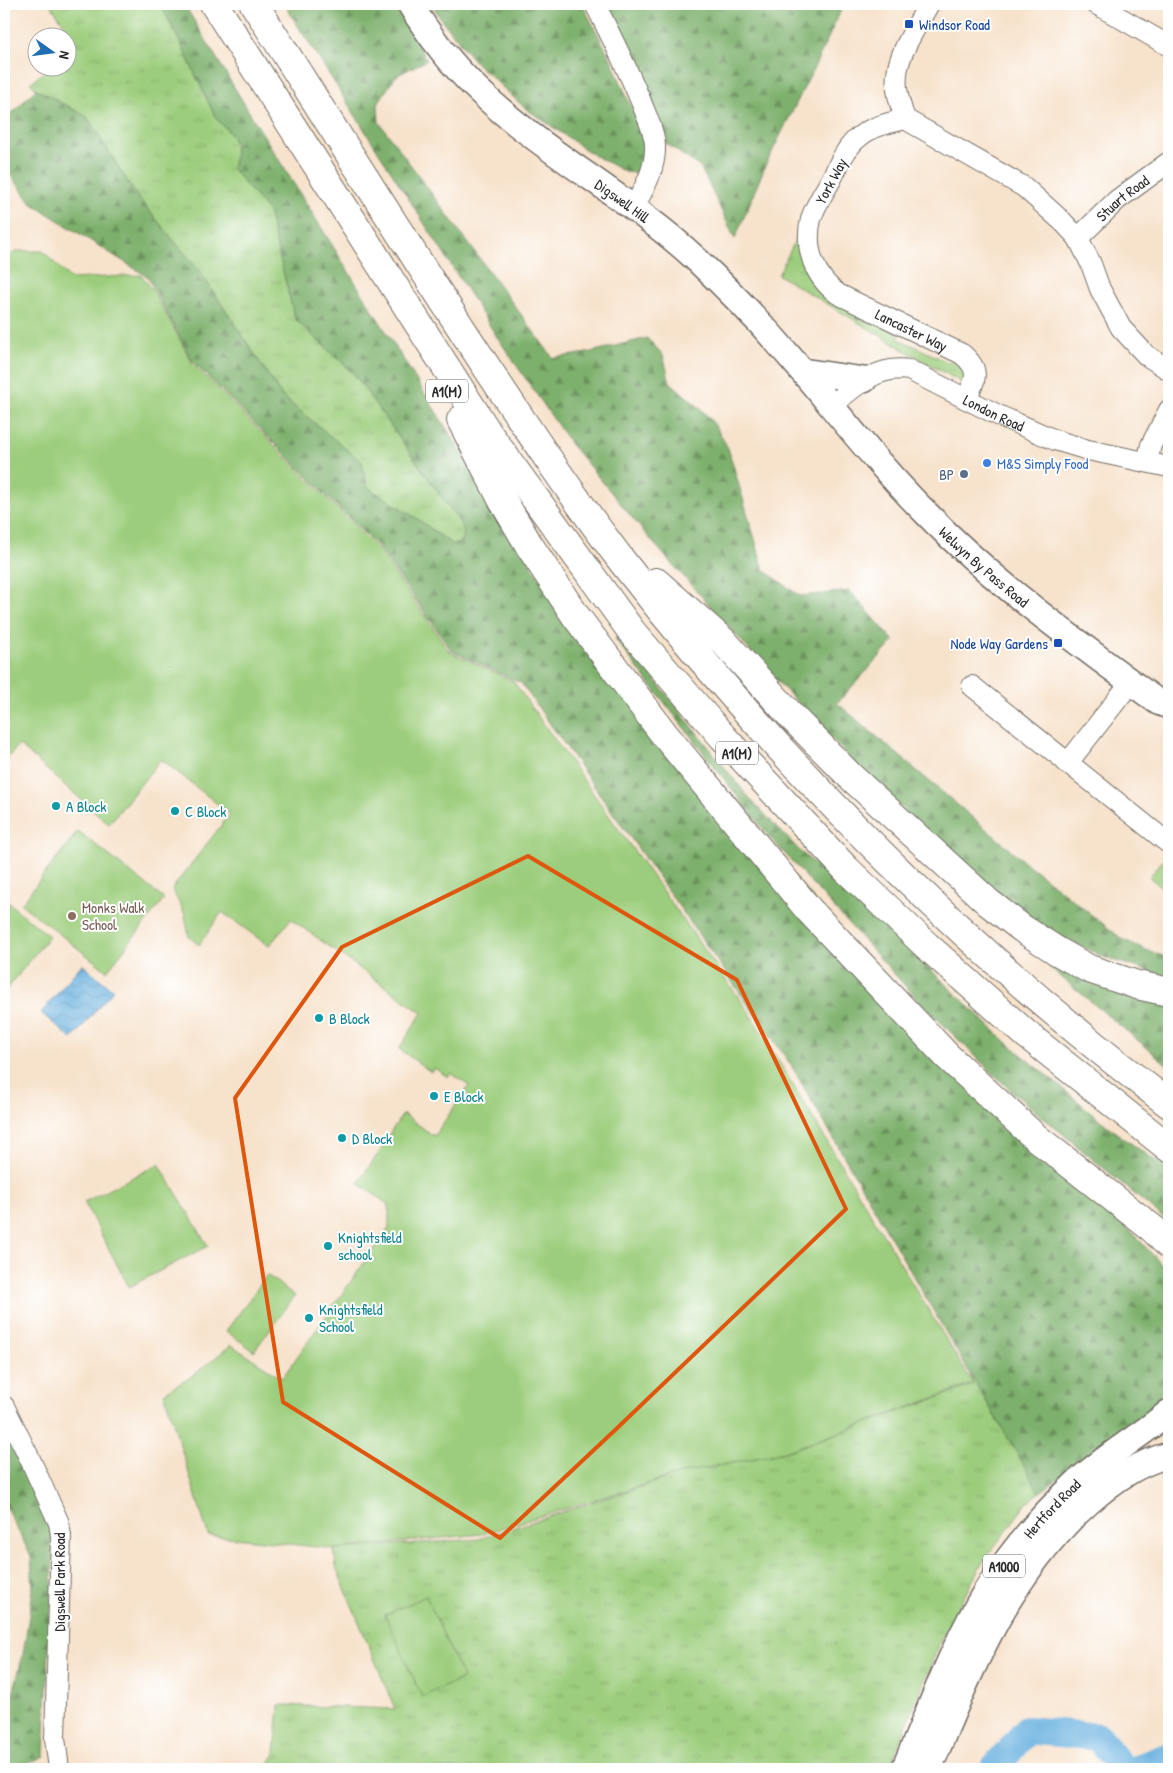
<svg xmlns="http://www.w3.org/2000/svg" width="1173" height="1773" viewBox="0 0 1173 1773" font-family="'Patrick Hand',sans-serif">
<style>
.grass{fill:url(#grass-tufts);stroke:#647c54}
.forest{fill:url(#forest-firs);stroke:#546e4c}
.park{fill:#9ccd7c;stroke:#647c54}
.water{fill:url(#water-waves);stroke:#496e85}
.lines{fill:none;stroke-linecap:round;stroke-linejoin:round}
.river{stroke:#67b0df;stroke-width:28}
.minor-casing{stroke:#726b63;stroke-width:22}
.major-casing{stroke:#726b63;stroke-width:28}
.highway-casing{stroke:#726b63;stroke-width:30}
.minor{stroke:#fff;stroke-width:20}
.major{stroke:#fff;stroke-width:25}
.highway{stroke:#fff;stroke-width:28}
.marked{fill:none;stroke:#df570e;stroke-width:4;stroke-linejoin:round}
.transit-dot{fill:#1a4fb4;stroke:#fff;stroke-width:2}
.shop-dot{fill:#3f7fe0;stroke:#fff;stroke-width:2}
.service-dot{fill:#5c6f8a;stroke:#fff;stroke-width:2}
.culture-dot{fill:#0f9aa8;stroke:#fff;stroke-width:2}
.education-dot{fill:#8d6e63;stroke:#fff;stroke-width:2}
.labels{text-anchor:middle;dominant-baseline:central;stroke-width:4;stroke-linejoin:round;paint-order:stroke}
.shield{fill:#fff;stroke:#6b6b6b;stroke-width:1}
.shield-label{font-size:14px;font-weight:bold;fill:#2b2b2b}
.transit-label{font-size:15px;fill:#164399;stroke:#fff;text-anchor:start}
.street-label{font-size:15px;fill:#2b2b2b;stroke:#fff}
.shop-label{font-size:15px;fill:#366cbe;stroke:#fff;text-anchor:start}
.service-label{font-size:15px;fill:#4e5e75;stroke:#fff;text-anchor:end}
.culture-label{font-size:15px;fill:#0d838f;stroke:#fff;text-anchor:start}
.education-label{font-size:15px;fill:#785e54;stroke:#fff;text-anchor:start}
</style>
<defs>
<pattern id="grass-tufts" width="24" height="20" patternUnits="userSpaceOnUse" patternTransform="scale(1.25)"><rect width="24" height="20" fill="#9ccd7c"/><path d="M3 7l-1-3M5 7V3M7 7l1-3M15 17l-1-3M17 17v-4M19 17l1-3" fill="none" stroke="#87b06b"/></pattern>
<pattern id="forest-firs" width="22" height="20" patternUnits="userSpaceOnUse" patternTransform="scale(1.25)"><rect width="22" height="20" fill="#7db06c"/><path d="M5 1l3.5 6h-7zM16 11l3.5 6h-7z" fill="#678f59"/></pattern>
<pattern id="water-waves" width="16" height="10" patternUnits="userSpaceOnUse" patternTransform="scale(1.25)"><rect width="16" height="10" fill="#67b0df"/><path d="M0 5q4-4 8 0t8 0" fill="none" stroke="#558fb5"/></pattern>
</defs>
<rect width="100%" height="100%" fill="#fff"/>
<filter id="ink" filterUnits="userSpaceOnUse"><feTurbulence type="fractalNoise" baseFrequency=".02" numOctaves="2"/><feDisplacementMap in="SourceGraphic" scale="10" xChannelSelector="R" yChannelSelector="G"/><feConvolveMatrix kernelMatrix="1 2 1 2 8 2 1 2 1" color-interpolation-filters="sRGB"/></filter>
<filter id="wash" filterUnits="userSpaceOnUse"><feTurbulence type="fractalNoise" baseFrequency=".0096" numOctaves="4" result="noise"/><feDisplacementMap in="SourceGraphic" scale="20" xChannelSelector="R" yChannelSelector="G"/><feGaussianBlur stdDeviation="1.12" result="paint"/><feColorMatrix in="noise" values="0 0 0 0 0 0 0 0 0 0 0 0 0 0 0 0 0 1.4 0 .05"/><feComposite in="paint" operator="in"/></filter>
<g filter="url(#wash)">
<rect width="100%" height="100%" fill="#f7e2cb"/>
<g class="grass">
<path d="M 50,4 L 160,4 C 180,39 196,77 214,114 C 220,125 230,128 234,142 C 236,152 235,158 232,168 L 268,211 L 295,319 L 354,374 L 458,520 L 464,530 L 464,535 L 458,544 L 452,544 L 416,518 L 367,487 L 361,462 L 282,396 L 201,273 L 136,195 L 87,117 L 36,89 L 30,83 L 49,68 L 68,68 L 68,52 L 77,43 Z"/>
<path d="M 803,225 L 808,267 L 897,330 L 899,339 L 950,363 L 956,358 L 967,370 L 965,384 C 901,350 841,311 778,275 Z"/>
<path d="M 970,1374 L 1040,1492 L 1027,1503 L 983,1562 L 942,1637 L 889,1769 L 266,1769 L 275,1753 L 279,1705 L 395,1709 L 336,1567 L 334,1549 L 479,1539 L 683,1473 L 785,1452 L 973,1385 Z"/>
</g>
<g class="forest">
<path d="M 160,4 L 184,4 L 251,115 L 549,593 L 1004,1119 L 1134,1234 L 1169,1273 L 1169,1377 L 1158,1398 L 1142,1419 L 1110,1440 L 1039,1493 L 1030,1475 L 970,1374 L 791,1065 L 521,683 L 452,651 L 379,548 L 193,362 L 148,277 L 31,203 L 4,166 L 4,121 L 36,89 L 87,117 L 136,195 L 201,273 L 282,396 L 362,462 L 367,487 L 416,518 L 452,544 L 458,544 C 467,536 464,530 458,520 L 354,374 L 295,319 L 268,211 L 232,168 C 235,158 236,152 234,142 C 230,128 219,125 214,114 C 196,77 180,39 160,4 Z"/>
<path d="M 284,4 L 393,4 L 427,60 L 396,76 L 378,103 L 379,122 L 553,358 L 587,353 L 647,338 L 663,355 L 670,382 L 701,409 L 714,424 L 728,448 L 764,570 L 800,596 L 850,591 L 894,641 L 837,703 L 1025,862 L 1122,939 L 1151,952 L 1169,958 L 1169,977 L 1106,958 L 1044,929 L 966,866 L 876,785 L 777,681 L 650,539 L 570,443 L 497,337 Z"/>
<path d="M 432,4 L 582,4 L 611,59 L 634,114 L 644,144 L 644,159 L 639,171 L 635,173 L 625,172 L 592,154 L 525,108 L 476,63 L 440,18 Z"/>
<path d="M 605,4 L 844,4 L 812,72 L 766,164 L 735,239 L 701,168 L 663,141 L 650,97 L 631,53 Z"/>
<path d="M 621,637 L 749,798 L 801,852 L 855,897 L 1003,1039 L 1115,1132 L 1169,1170 L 1169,1223 L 1009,1089 L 918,1000 L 766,833 L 615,639 Z"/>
<path d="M 1058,961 L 1169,1002 L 1169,1066 L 1049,967 Z"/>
<path d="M 4,1433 L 51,1525 L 54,1541 L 44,1756 L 19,1768 L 4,1761 L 4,1730 L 23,1654 L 33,1590 L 31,1556 L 8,1511 L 4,1507 Z"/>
</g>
<g class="park">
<path d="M 17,251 L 43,251 L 71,279 L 141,275 L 153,290 L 193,364 L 377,548 L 450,652 L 513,681 L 749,1012 L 973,1384 L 785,1452 L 683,1473 L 482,1534 L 334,1549 L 208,1535 L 164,1393 L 194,1375 L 231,1345 L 282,1378 L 389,1228 L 389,1205 L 358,1183 L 389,1138 L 388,1136 L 403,1114 L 434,1136 L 469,1086 L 451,1073 L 448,1077 L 434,1068 L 431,1072 L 399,1049 L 422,1013 L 291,919 L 269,946 L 222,912 L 199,945 L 189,937 L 185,915 L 172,889 L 230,814 L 161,759 L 109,824 L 19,745 L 4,762 L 4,260 Z"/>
<path d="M 78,831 L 164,899 L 107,971 L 21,904 Z"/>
<path d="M 1169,853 L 1169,893 L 1149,877 Z"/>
<path d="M 4,899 L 49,936 L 4,993 Z"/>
<path d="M 159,1164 L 208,1246 L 129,1287 L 84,1202 Z"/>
<path d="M 267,1275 L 295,1296 L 254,1351 L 226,1331 Z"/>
<path d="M 426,1596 L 463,1678 L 422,1697 L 385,1615 Z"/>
</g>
<path class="water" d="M 82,964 L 113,990 L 72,1039 L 41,1013 Z"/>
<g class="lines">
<g class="river">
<path d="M 994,1769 L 1027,1730 L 1099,1737 L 1122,1769"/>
<path d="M 1135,1769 L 1169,1756"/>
</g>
</g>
</g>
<g filter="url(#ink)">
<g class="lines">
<defs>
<g id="minor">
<path d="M 595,4 C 612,38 630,73 644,109 C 648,120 655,133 655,146 C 656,168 644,189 634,207"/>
<path d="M 929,4 C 918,24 899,52 897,74 C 895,90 900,104 905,119 L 1024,187 L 1063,222 L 1078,238 L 1091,264 L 1100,289 L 1121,328 L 1146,355 L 1169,370"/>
<path d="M 1096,4 L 1169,46"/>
<path id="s1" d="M 905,119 C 889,123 872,126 859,137 C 846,147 839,164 832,178 C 825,191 815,205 811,219 C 804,248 814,277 838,294 L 962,354 C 981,370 976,379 966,399"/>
<path id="s2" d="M 1078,238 L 1117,200 L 1169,162"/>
<path id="s3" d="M 831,406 C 854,387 877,365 909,370 L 1000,416 L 1055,440 L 1088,450 L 1169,467"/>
<path d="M 1147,462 L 1151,445 L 1169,410"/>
<path d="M 972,686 L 1168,843"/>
<path d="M 1067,764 L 1131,682"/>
<path d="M 4,1406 L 29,1457 L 59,1523 L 61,1536 L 55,1738 L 59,1769"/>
</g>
<g id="major">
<path id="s4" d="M 410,4 C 428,34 451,64 477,89 C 544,154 629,196 697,260 C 730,291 761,323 790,357 C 835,409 877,464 926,513 C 996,585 1078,643 1158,702 L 1169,706"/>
<path d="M 802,371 L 864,380"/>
<path id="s5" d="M 904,1769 C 930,1710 952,1646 986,1591 C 1011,1551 1042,1515 1076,1483 C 1105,1456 1139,1437 1169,1412"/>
<path d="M 929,1769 C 969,1673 1008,1573 1089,1502 C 1113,1481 1137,1463 1169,1455"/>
</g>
<g id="highway">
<path d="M 214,4 L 490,436 L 632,632 L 723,737 L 845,868 L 927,946 L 1026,1034 L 1169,1148"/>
<path d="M 254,4 C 328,120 401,236 476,351 C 524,424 572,496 625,565 C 763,742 921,904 1095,1046 C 1119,1066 1144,1084 1169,1104"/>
<path d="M 461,420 L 503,501 L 529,545 L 575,615 L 664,734 L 809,910 L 947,1056 L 1034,1136 L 1153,1229 L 1169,1245"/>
<path d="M 656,582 L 724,642 L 795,720 L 850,776 L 989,903 L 1023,929 L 1057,951 L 1089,969 L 1137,985 L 1169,992"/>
</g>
</defs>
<use href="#minor" class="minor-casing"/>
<use href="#major" class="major-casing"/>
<use href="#highway" class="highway-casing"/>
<use href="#minor" class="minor"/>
<use href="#major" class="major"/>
<use href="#highway" class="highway"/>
</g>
</g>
<path class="marked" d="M 528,856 L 737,980 L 846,1209 L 613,1432 L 500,1538 L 283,1402 L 235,1098 L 342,947 Z"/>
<g class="transit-dot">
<rect x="904" y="19" width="10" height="10" rx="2.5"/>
<rect x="1053" y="638" width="10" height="10" rx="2.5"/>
</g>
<circle class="shop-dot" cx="987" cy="463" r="5"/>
<circle class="service-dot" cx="964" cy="474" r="5"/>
<g class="culture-dot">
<circle cx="56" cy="806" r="5"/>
<circle cx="175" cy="811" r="5"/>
<circle cx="319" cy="1018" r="5"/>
<circle cx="434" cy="1096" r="5"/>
<circle cx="342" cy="1138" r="5"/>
<circle cx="328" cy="1246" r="5"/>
<circle cx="309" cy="1318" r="5"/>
</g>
<circle class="education-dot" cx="72" cy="916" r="5"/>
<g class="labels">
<g class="shield">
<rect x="426" y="379.5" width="42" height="23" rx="4"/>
<rect x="716" y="741.5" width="42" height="23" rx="4"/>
<rect x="983" y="1554.5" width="42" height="23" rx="4"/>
</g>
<g class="shield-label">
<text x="447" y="391">A1(M)</text>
<text x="737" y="753">A1(M)</text>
<text x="1004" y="1566">A1000</text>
</g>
<g class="transit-label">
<text x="919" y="24">Windsor Road</text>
<text x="1048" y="643" text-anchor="end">Node Way Gardens</text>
</g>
<g class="street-label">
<text transform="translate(831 181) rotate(-62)">York Way</text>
<text stroke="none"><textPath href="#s2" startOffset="60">Stuart Road</textPath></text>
<text stroke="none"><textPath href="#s4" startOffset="292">Digswell Hill</textPath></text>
<text stroke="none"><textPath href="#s1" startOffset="312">Lancaster Way</textPath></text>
<text stroke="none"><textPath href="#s3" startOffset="184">London Road</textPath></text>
<text stroke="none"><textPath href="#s4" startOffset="808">Welwyn By Pass Road</textPath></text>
<text stroke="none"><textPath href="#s5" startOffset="302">Hertford Road</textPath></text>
<text transform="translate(59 1582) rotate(-90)">Digswell Park Road</text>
</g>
<g class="shop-label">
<text x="997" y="463">M&amp;S Simply Food</text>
</g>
<g class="service-label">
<text x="954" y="474">BP</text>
</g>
<g class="culture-label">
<text x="66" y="806">A Block</text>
<text x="185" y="811">C Block</text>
<text x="329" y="1018">B Block</text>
<text x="444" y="1096">E Block</text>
<text x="352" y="1138">D Block</text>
<text x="338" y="1237">Knightsfield<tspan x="338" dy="17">school</tspan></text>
<text x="319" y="1309">Knightsfield<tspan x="319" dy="17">School</tspan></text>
</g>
<g class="education-label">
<text x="82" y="907">Monks Walk<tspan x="82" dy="17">School</tspan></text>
</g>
</g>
<rect width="1173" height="1773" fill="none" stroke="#fff" stroke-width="20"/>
<g transform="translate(52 52) rotate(104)"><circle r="24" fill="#ffffff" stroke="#aaaaaa"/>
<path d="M0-4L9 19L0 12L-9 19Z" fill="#1f6fb2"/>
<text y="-8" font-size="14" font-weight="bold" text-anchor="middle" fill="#2b2b2b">N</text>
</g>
</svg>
